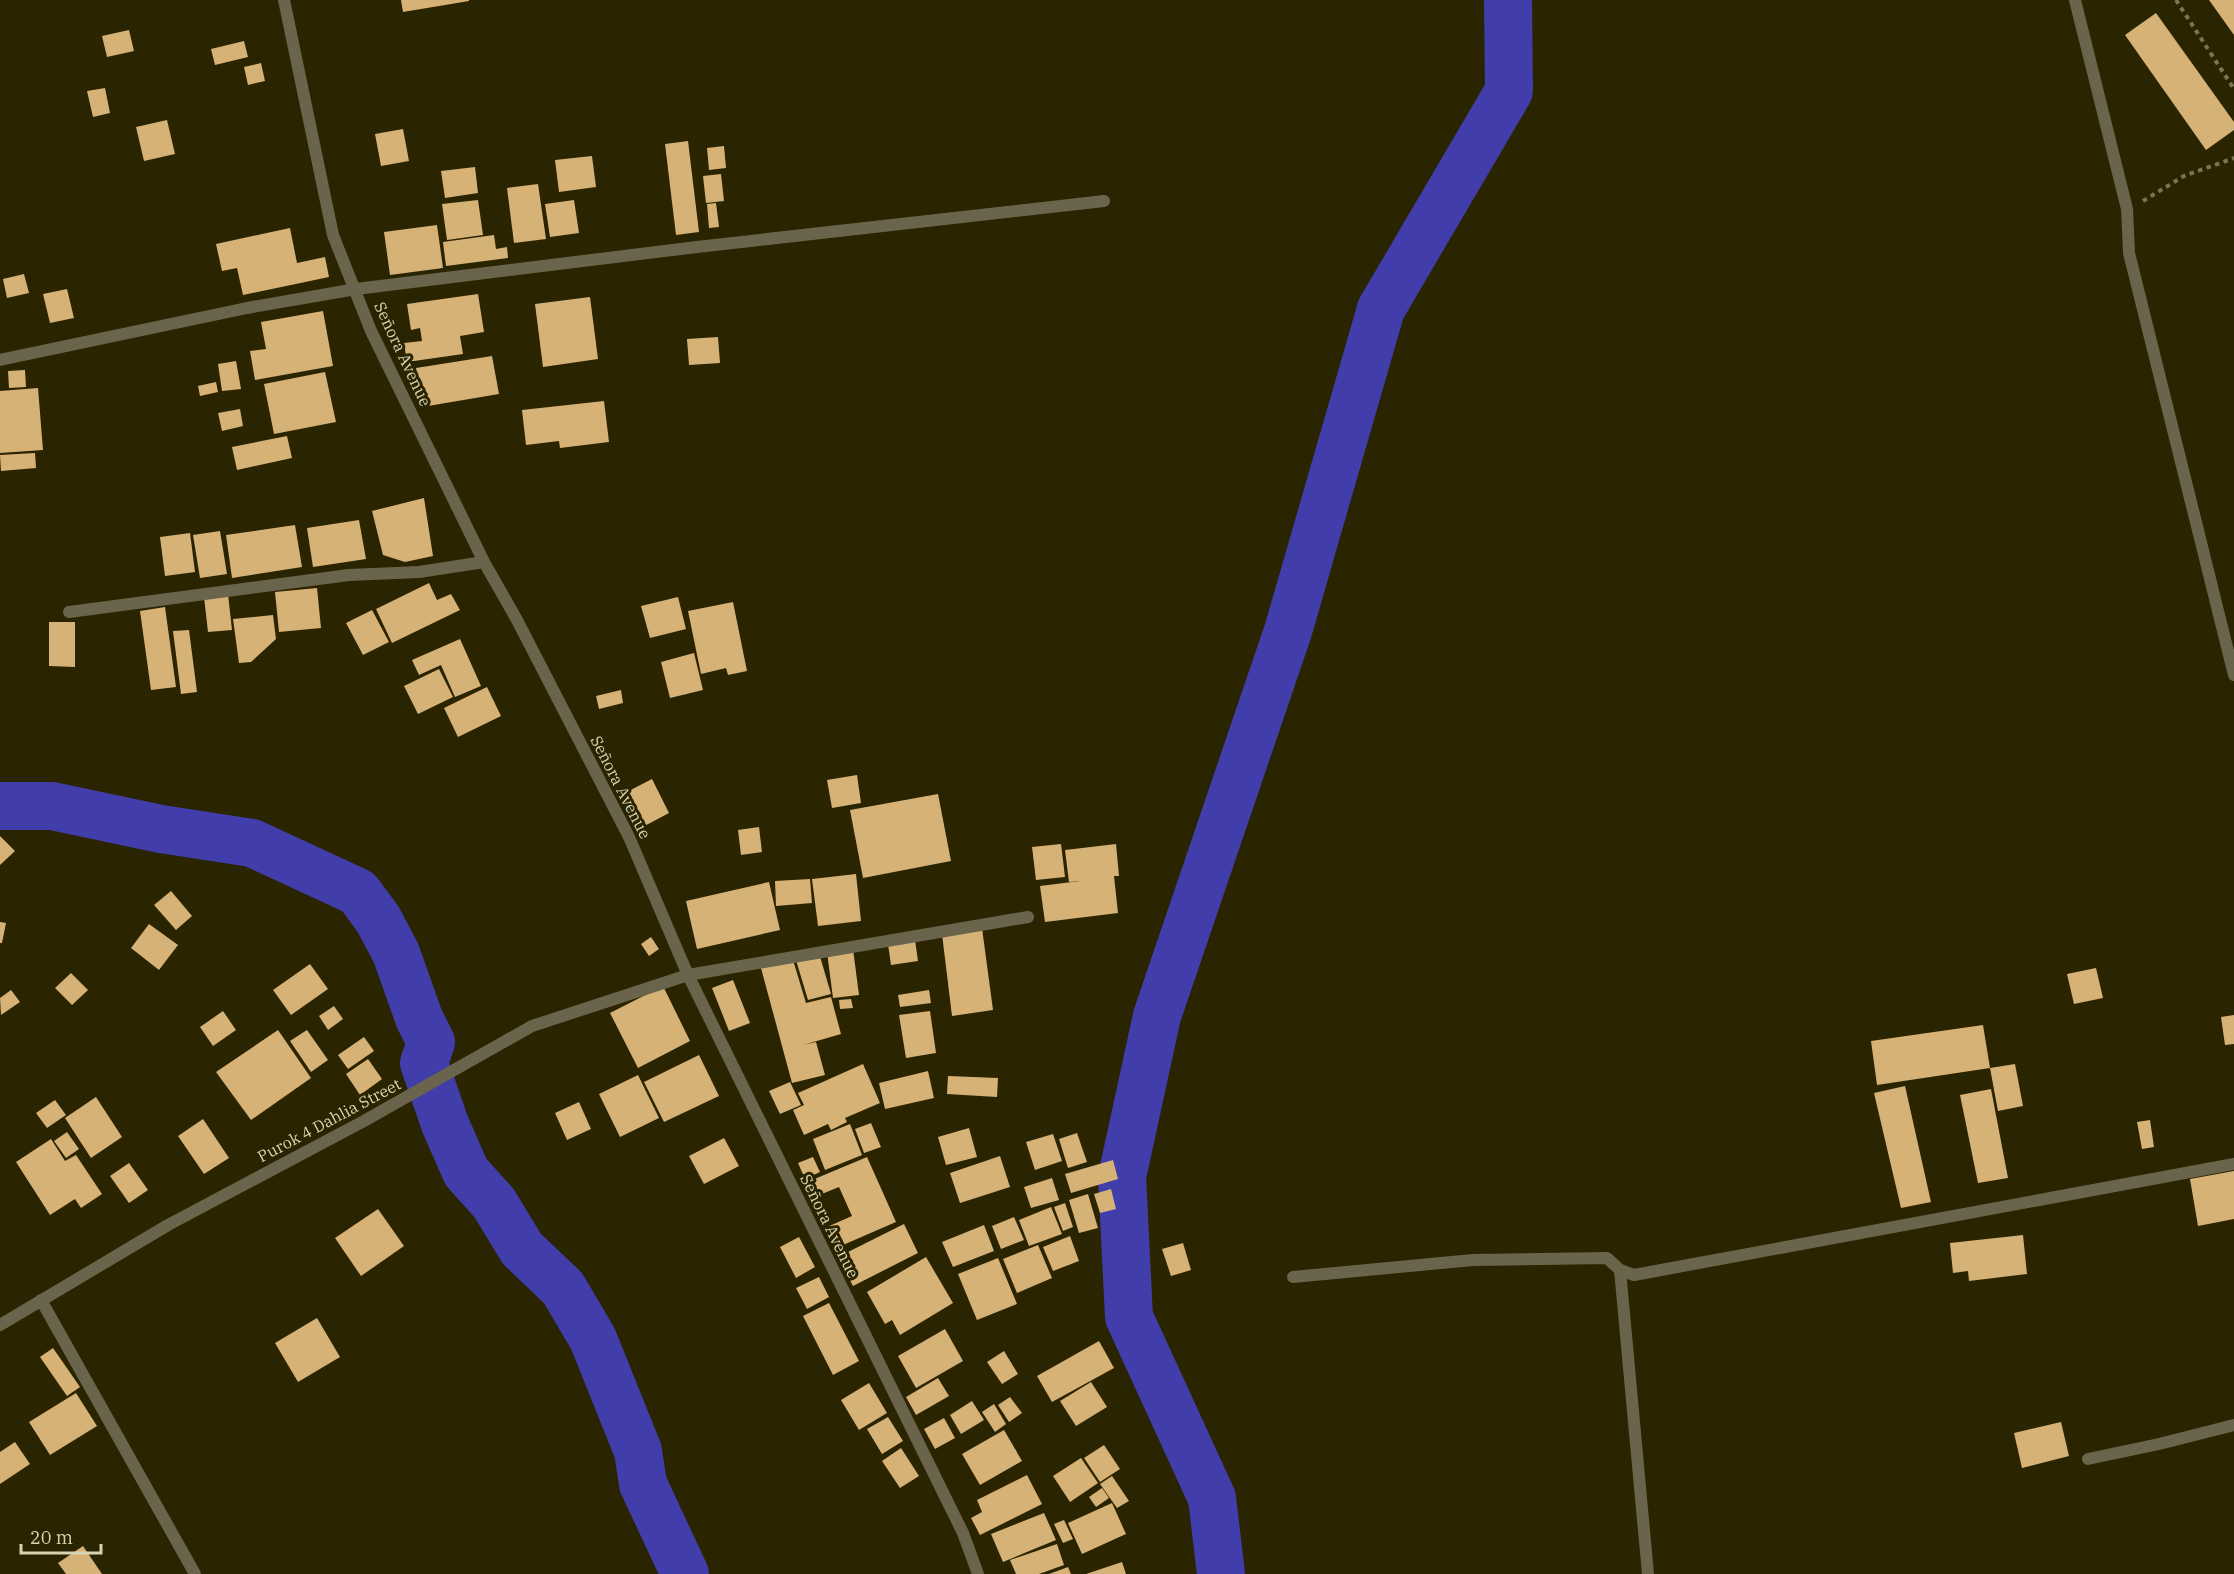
<svg xmlns="http://www.w3.org/2000/svg" width="2234" height="1574" viewBox="0 0 2234 1574" font-family="'IBM Plex Serif',serif">
<style>
.lines{fill:none;stroke-linecap:round;stroke-linejoin:round}
.river{stroke:#413daa;stroke-width:48}
.building{fill:#d7b277}
.path{stroke:#7b7453;stroke-width:4;stroke-dasharray:4.5 4.5;stroke-linecap:butt}
.street{stroke:#69644b;stroke-width:12}
.labels{text-anchor:middle;dominant-baseline:central;stroke-width:6;stroke-linejoin:round;paint-order:stroke}
.street-label{font-size:16px;fill:#d9d3b3;stroke:#2b2401}
</style>
<rect width="100%" height="100%" fill="#2b2401"/>
<g class="lines">
<g class="river">
<path d="M 0,806 L 52,806 L 161,829 L 252,843 L 358,892 L 378,919 L 396,953 L 419,1018 L 431,1042 L 424,1063 L 445,1124 L 466,1172 L 494,1203 L 522,1249 L 563,1288 L 593,1339 L 638,1451 L 643,1484 L 685,1574"/>
<path d="M 1221,1574 L 1212,1498 L 1129,1317 L 1122,1177 L 1157,1016 L 1288,631 L 1381,309 L 1509,91 L 1508,0"/>
</g>
</g>
<g class="building">
<path d="M 401,0 L 469,0 L 469,1 L 403,12 Z"/>
<path d="M 2209,0 L 2234,0 L 2234,35 Z"/>
<path d="M 2156,13 L 2234,122 L 2234,130 L 2206,150 L 2125,35 Z"/>
<path d="M 129,30 L 134,51 L 107,57 L 102,36 Z"/>
<path d="M 244,41 L 248,57 L 215,65 L 211,49 Z"/>
<path d="M 261,63 L 265,81 L 248,85 L 244,67 Z"/>
<path d="M 105,88 L 110,113 L 93,117 L 87,91 Z"/>
<path d="M 167,120 L 175,154 L 144,161 L 136,127 Z"/>
<path d="M 403,129 L 409,161 L 381,166 L 375,134 Z"/>
<path d="M 688,141 L 699,232 L 676,235 L 665,144 Z"/>
<path d="M 724,146 L 726,168 L 709,170 L 707,148 Z"/>
<path d="M 592,156 L 596,187 L 559,192 L 555,160 Z"/>
<path d="M 475,167 L 478,193 L 445,198 L 441,171 Z"/>
<path d="M 721,174 L 724,201 L 706,203 L 703,176 Z"/>
<path d="M 538,184 L 546,239 L 514,243 L 507,188 Z"/>
<path d="M 478,200 L 483,235 L 447,240 L 442,204 Z"/>
<path d="M 574,200 L 579,233 L 550,237 L 545,204 Z"/>
<path d="M 716,203 L 719,227 L 709,228 L 707,204 Z"/>
<path d="M 437,225 L 443,268 L 390,275 L 384,232 Z"/>
<path d="M 290,228 L 297,263 L 325,257 L 329,277 L 243,295 L 237,268 L 222,271 L 216,244 Z"/>
<path d="M 494,235 L 496,249 L 507,247 L 508,258 L 446,266 L 443,242 Z"/>
<path d="M 24,274 L 29,293 L 7,298 L 3,279 Z"/>
<path d="M 67,289 L 74,318 L 50,323 L 43,294 Z"/>
<path d="M 478,294 L 484,332 L 460,336 L 463,354 L 407,362 L 404,343 L 422,341 L 420,328 L 411,330 L 407,304 Z"/>
<path d="M 590,297 L 598,359 L 543,367 L 535,304 Z"/>
<path d="M 323,311 L 333,366 L 255,380 L 250,351 L 266,349 L 261,322 Z"/>
<path d="M 718,337 L 720,363 L 689,365 L 687,339 Z"/>
<path d="M 492,356 L 499,394 L 422,407 L 416,368 Z"/>
<path d="M 236,361 L 241,389 L 222,391 L 218,364 Z"/>
<path d="M 25,370 L 26,387 L 9,388 L 8,371 Z"/>
<path d="M 325,372 L 336,422 L 274,434 L 264,384 Z"/>
<path d="M 216,382 L 218,392 L 200,396 L 198,386 Z"/>
<path d="M 38,388 L 43,450 L 0,453 L 0,391 Z"/>
<path d="M 604,401 L 609,442 L 560,448 L 559,441 L 526,445 L 522,410 Z"/>
<path d="M 240,409 L 243,426 L 222,431 L 218,413 Z"/>
<path d="M 287,436 L 292,458 L 237,470 L 232,447 Z"/>
<path d="M 35,453 L 36,468 L 1,471 L 0,455 Z"/>
<path d="M 424,498 L 433,556 L 405,562 L 383,555 L 372,511 Z"/>
<path d="M 359,520 L 366,559 L 313,567 L 307,528 Z"/>
<path d="M 295,525 L 302,567 L 232,578 L 226,535 Z"/>
<path d="M 220,531 L 227,574 L 200,578 L 193,535 Z"/>
<path d="M 190,533 L 195,572 L 165,576 L 160,537 Z"/>
<path d="M 429,583 L 437,600 L 451,594 L 460,610 L 392,643 L 376,609 Z"/>
<path d="M 317,588 L 321,628 L 279,632 L 275,592 Z"/>
<path d="M 228,594 L 232,630 L 208,632 L 204,597 Z"/>
<path d="M 678,597 L 686,629 L 650,638 L 641,606 Z"/>
<path d="M 733,602 L 747,671 L 728,675 L 726,668 L 701,674 L 688,611 Z"/>
<path d="M 165,607 L 176,687 L 151,690 L 140,611 Z"/>
<path d="M 372,610 L 389,642 L 363,655 L 346,623 Z"/>
<path d="M 273,615 L 276,639 L 251,662 L 239,663 L 233,619 Z"/>
<path d="M 49,622 L 75,622 L 75,667 L 49,666 Z"/>
<path d="M 189,630 L 197,692 L 181,694 L 173,631 Z"/>
<path d="M 460,639 L 481,686 L 455,697 L 441,665 L 419,675 L 412,660 Z"/>
<path d="M 694,653 L 703,690 L 670,698 L 661,662 Z"/>
<path d="M 439,669 L 453,697 L 418,714 L 404,686 Z"/>
<path d="M 487,687 L 501,716 L 458,737 L 444,708 Z"/>
<path d="M 621,690 L 623,703 L 599,709 L 596,696 Z"/>
<path d="M 857,775 L 861,803 L 832,808 L 827,780 Z"/>
<path d="M 652,779 L 669,813 L 637,830 L 619,796 Z"/>
<path d="M 938,794 L 951,861 L 863,878 L 850,810 Z"/>
<path d="M 759,827 L 762,852 L 741,855 L 738,830 Z"/>
<path d="M 0,836 L 15,851 L 0,865 Z"/>
<path d="M 1061,844 L 1065,877 L 1036,880 L 1032,847 Z"/>
<path d="M 1116,844 L 1119,876 L 1114,876 L 1118,913 L 1045,922 L 1040,886 L 1080,881 L 1069,882 L 1065,850 Z"/>
<path d="M 856,874 L 861,921 L 818,926 L 812,879 Z"/>
<path d="M 810,879 L 812,903 L 776,906 L 775,881 Z"/>
<path d="M 769,882 L 780,930 L 697,949 L 686,901 Z"/>
<path d="M 171,891 L 192,916 L 176,930 L 154,905 Z"/>
<path d="M 0,922 L 6,923 L 2,943 L 0,943 Z"/>
<path d="M 149,924 L 178,945 L 159,970 L 131,948 Z"/>
<path d="M 982,928 L 993,1010 L 952,1016 L 942,934 Z"/>
<path d="M 651,937 L 659,949 L 649,956 L 641,944 Z"/>
<path d="M 915,940 L 918,961 L 891,965 L 888,944 Z"/>
<path d="M 853,949 L 859,995 L 833,998 L 827,952 Z"/>
<path d="M 819,953 L 831,994 L 808,1000 L 796,960 Z"/>
<path d="M 793,960 L 806,1003 L 831,997 L 841,1034 L 803,1045 L 816,1042 L 825,1075 L 792,1083 L 761,968 Z"/>
<path d="M 310,964 L 328,989 L 291,1015 L 273,990 Z"/>
<path d="M 2096,968 L 2103,998 L 2074,1004 L 2067,974 Z"/>
<path d="M 71,973 L 88,990 L 72,1005 L 55,988 Z"/>
<path d="M 733,980 L 750,1023 L 729,1031 L 712,988 Z"/>
<path d="M 663,986 L 690,1041 L 638,1068 L 610,1013 Z"/>
<path d="M 11,990 L 20,1002 L 1,1015 L 0,998 Z"/>
<path d="M 929,990 L 931,1003 L 900,1007 L 898,995 Z"/>
<path d="M 851,999 L 853,1008 L 840,1009 L 839,1000 Z"/>
<path d="M 334,1006 L 343,1019 L 328,1030 L 319,1016 Z"/>
<path d="M 223,1011 L 236,1030 L 213,1046 L 200,1027 Z"/>
<path d="M 930,1011 L 936,1053 L 906,1058 L 899,1015 Z"/>
<path d="M 2234,1015 L 2234,1044 L 2225,1045 L 2221,1017 Z"/>
<path d="M 1983,1025 L 1990,1068 L 1877,1085 L 1871,1041 Z"/>
<path d="M 278,1030 L 311,1078 L 251,1120 L 216,1072 Z"/>
<path d="M 307,1030 L 328,1060 L 311,1072 L 290,1041 Z"/>
<path d="M 364,1037 L 374,1051 L 348,1069 L 338,1055 Z"/>
<path d="M 699,1055 L 719,1096 L 664,1122 L 644,1082 Z"/>
<path d="M 368,1059 L 382,1079 L 360,1095 L 346,1074 Z"/>
<path d="M 863,1064 L 880,1103 L 845,1118 L 847,1122 L 831,1130 L 828,1124 L 804,1135 L 793,1110 L 804,1105 L 798,1093 Z"/>
<path d="M 2015,1064 L 2023,1106 L 1998,1111 L 1990,1068 Z"/>
<path d="M 928,1071 L 934,1098 L 885,1109 L 879,1083 Z"/>
<path d="M 638,1075 L 659,1118 L 620,1137 L 599,1094 Z"/>
<path d="M 948,1076 L 998,1078 L 997,1097 L 947,1094 Z"/>
<path d="M 790,1082 L 801,1105 L 780,1114 L 769,1091 Z"/>
<path d="M 1905,1086 L 1931,1202 L 1901,1208 L 1874,1093 Z"/>
<path d="M 1991,1089 L 2008,1178 L 1978,1183 L 1960,1095 Z"/>
<path d="M 96,1097 L 122,1137 L 91,1158 L 65,1118 Z"/>
<path d="M 55,1100 L 66,1115 L 47,1128 L 36,1113 Z"/>
<path d="M 579,1102 L 591,1129 L 567,1140 L 555,1113 Z"/>
<path d="M 203,1119 L 229,1158 L 204,1174 L 178,1136 Z"/>
<path d="M 2150,1120 L 2154,1147 L 2142,1149 L 2137,1122 Z"/>
<path d="M 871,1123 L 881,1147 L 864,1153 L 855,1129 Z"/>
<path d="M 850,1124 L 862,1155 L 825,1170 L 813,1139 Z"/>
<path d="M 969,1128 L 977,1157 L 946,1165 L 938,1137 Z"/>
<path d="M 67,1132 L 79,1149 L 66,1158 L 54,1141 Z"/>
<path d="M 1077,1133 L 1087,1162 L 1068,1168 L 1059,1139 Z"/>
<path d="M 1053,1134 L 1062,1161 L 1035,1170 L 1026,1142 Z"/>
<path d="M 724,1138 L 739,1166 L 704,1184 L 689,1156 Z"/>
<path d="M 51,1139 L 65,1161 L 76,1155 L 102,1194 L 81,1208 L 75,1199 L 50,1215 L 16,1162 Z"/>
<path d="M 1000,1156 L 1010,1187 L 960,1203 L 950,1173 Z"/>
<path d="M 813,1157 L 820,1172 L 805,1179 L 798,1163 Z"/>
<path d="M 867,1157 L 896,1222 L 836,1248 L 827,1227 L 852,1216 L 839,1187 L 812,1198 L 805,1183 Z"/>
<path d="M 1113,1160 L 1118,1179 L 1071,1193 L 1065,1174 Z"/>
<path d="M 129,1163 L 148,1190 L 129,1203 L 110,1176 Z"/>
<path d="M 2234,1171 L 2234,1219 L 2198,1226 L 2190,1179 Z"/>
<path d="M 1052,1178 L 1059,1200 L 1031,1208 L 1024,1187 Z"/>
<path d="M 1111,1189 L 1116,1209 L 1100,1213 L 1094,1194 Z"/>
<path d="M 1088,1194 L 1098,1228 L 1079,1233 L 1069,1200 Z"/>
<path d="M 1065,1203 L 1073,1227 L 1063,1231 L 1054,1207 Z"/>
<path d="M 1051,1207 L 1062,1234 L 1029,1246 L 1019,1220 Z"/>
<path d="M 378,1209 L 404,1246 L 361,1276 L 335,1238 Z"/>
<path d="M 1014,1217 L 1024,1240 L 1001,1249 L 992,1226 Z"/>
<path d="M 904,1224 L 918,1253 L 853,1286 L 838,1257 Z"/>
<path d="M 984,1225 L 994,1251 L 953,1267 L 942,1242 Z"/>
<path d="M 2023,1235 L 2027,1274 L 1969,1281 L 1968,1271 L 1953,1273 L 1950,1243 Z"/>
<path d="M 1070,1236 L 1079,1261 L 1053,1271 L 1043,1247 Z"/>
<path d="M 799,1237 L 815,1267 L 796,1278 L 780,1247 Z"/>
<path d="M 1183,1243 L 1191,1270 L 1171,1276 L 1162,1249 Z"/>
<path d="M 1038,1245 L 1052,1278 L 1017,1293 L 1003,1259 Z"/>
<path d="M 926,1257 L 953,1303 L 900,1335 L 892,1320 L 885,1324 L 867,1292 Z"/>
<path d="M 998,1258 L 1017,1304 L 977,1320 L 958,1274 Z"/>
<path d="M 819,1277 L 829,1297 L 807,1309 L 796,1288 Z"/>
<path d="M 829,1303 L 859,1361 L 833,1375 L 803,1316 Z"/>
<path d="M 317,1318 L 340,1357 L 298,1382 L 275,1343 Z"/>
<path d="M 945,1329 L 963,1361 L 916,1388 L 898,1356 Z"/>
<path d="M 1099,1341 L 1114,1368 L 1052,1402 L 1037,1376 Z"/>
<path d="M 53,1348 L 80,1387 L 67,1396 L 40,1357 Z"/>
<path d="M 1004,1351 L 1018,1374 L 1002,1384 L 987,1362 Z"/>
<path d="M 938,1378 L 949,1396 L 916,1415 L 906,1397 Z"/>
<path d="M 1091,1382 L 1107,1407 L 1076,1426 L 1060,1401 Z"/>
<path d="M 869,1383 L 887,1413 L 859,1430 L 841,1400 Z"/>
<path d="M 76,1393 L 97,1426 L 50,1455 L 29,1422 Z"/>
<path d="M 1010,1397 L 1022,1413 L 1009,1422 L 998,1405 Z"/>
<path d="M 972,1401 L 984,1420 L 961,1434 L 950,1415 Z"/>
<path d="M 994,1404 L 1006,1424 L 995,1432 L 982,1412 Z"/>
<path d="M 888,1417 L 903,1441 L 882,1454 L 867,1429 Z"/>
<path d="M 944,1418 L 955,1438 L 935,1449 L 924,1429 Z"/>
<path d="M 2061,1422 L 2069,1456 L 2022,1468 L 2014,1433 Z"/>
<path d="M 1004,1430 L 1022,1461 L 980,1485 L 962,1454 Z"/>
<path d="M 15,1442 L 30,1464 L 0,1484 L 0,1452 Z"/>
<path d="M 1104,1445 L 1120,1469 L 1100,1482 L 1084,1458 Z"/>
<path d="M 901,1448 L 919,1476 L 900,1488 L 882,1461 Z"/>
<path d="M 1081,1458 L 1098,1483 L 1070,1502 L 1053,1476 Z"/>
<path d="M 1027,1475 L 1042,1504 L 980,1535 L 971,1518 L 982,1512 L 977,1500 Z"/>
<path d="M 1112,1476 L 1129,1501 L 1117,1508 L 1100,1484 Z"/>
<path d="M 1102,1488 L 1109,1498 L 1096,1507 L 1089,1497 Z"/>
<path d="M 1112,1503 L 1126,1534 L 1082,1554 L 1068,1523 Z"/>
<path d="M 1044,1513 L 1056,1540 L 1003,1562 L 991,1534 Z"/>
<path d="M 1064,1520 L 1073,1539 L 1063,1543 L 1054,1524 Z"/>
<path d="M 1057,1544 L 1064,1565 L 1039,1574 L 1016,1574 L 1010,1560 Z"/>
<path d="M 83,1546 L 102,1574 L 66,1574 L 58,1563 Z"/>
<path d="M 1122,1562 L 1126,1574 L 1086,1574 Z"/>
<path d="M 1068,1567 L 1071,1574 L 1049,1574 Z"/>
</g>
<g class="lines">
<g class="path">
<path d="M 2176,0 L 2234,89"/>
<path d="M 2143,201 L 2184,176 L 2234,158"/>
</g>
<g class="street">
<path d="M 284,0 L 333,235 L 371,331 L 484,562 L 517,620 L 629,837 L 688,975 L 963,1533 L 978,1574"/>
<path d="M 2075,0 L 2127,209 L 2129,253 L 2234,675"/>
<path d="M 0,360 L 247,308 L 356,289 L 697,247 L 1104,201"/>
<path d="M 69,612 L 349,575 L 419,572 L 484,562"/>
<path d="M 1620,1270 L 1648,1574"/>
<path d="M 1293,1277 L 1473,1260 L 1607,1258 L 1620,1270 L 1634,1275 L 2234,1164"/>
<path d="M 41,1300 L 195,1574"/>
<path d="M 0,1325 L 168,1225 L 364,1121 L 532,1026 L 688,975 L 1028,917"/>
<path d="M 2088,1459 L 2159,1444 L 2234,1425"/>
</g>
</g>
<g class="labels">
<g class="street-label">
<text transform="translate(403 354) rotate(65)">Señora Avenue</text>
<text transform="translate(621 787) rotate(63)">Señora Avenue</text>
<text transform="translate(329 1120) rotate(-28)">Purok 4 Dahlia Street</text>
<text transform="translate(830 1226) rotate(64)">Señora Avenue</text>
</g>
</g>
<path d="M21 1544v9h80v-9" fill="none" stroke="#d9d3b3" stroke-width="3"/>
<text x="30" y="1544" font-size="18" fill="#d9d3b3" stroke="#2b2401" stroke-width="4.5" paint-order="stroke">20 m</text>
</svg>
